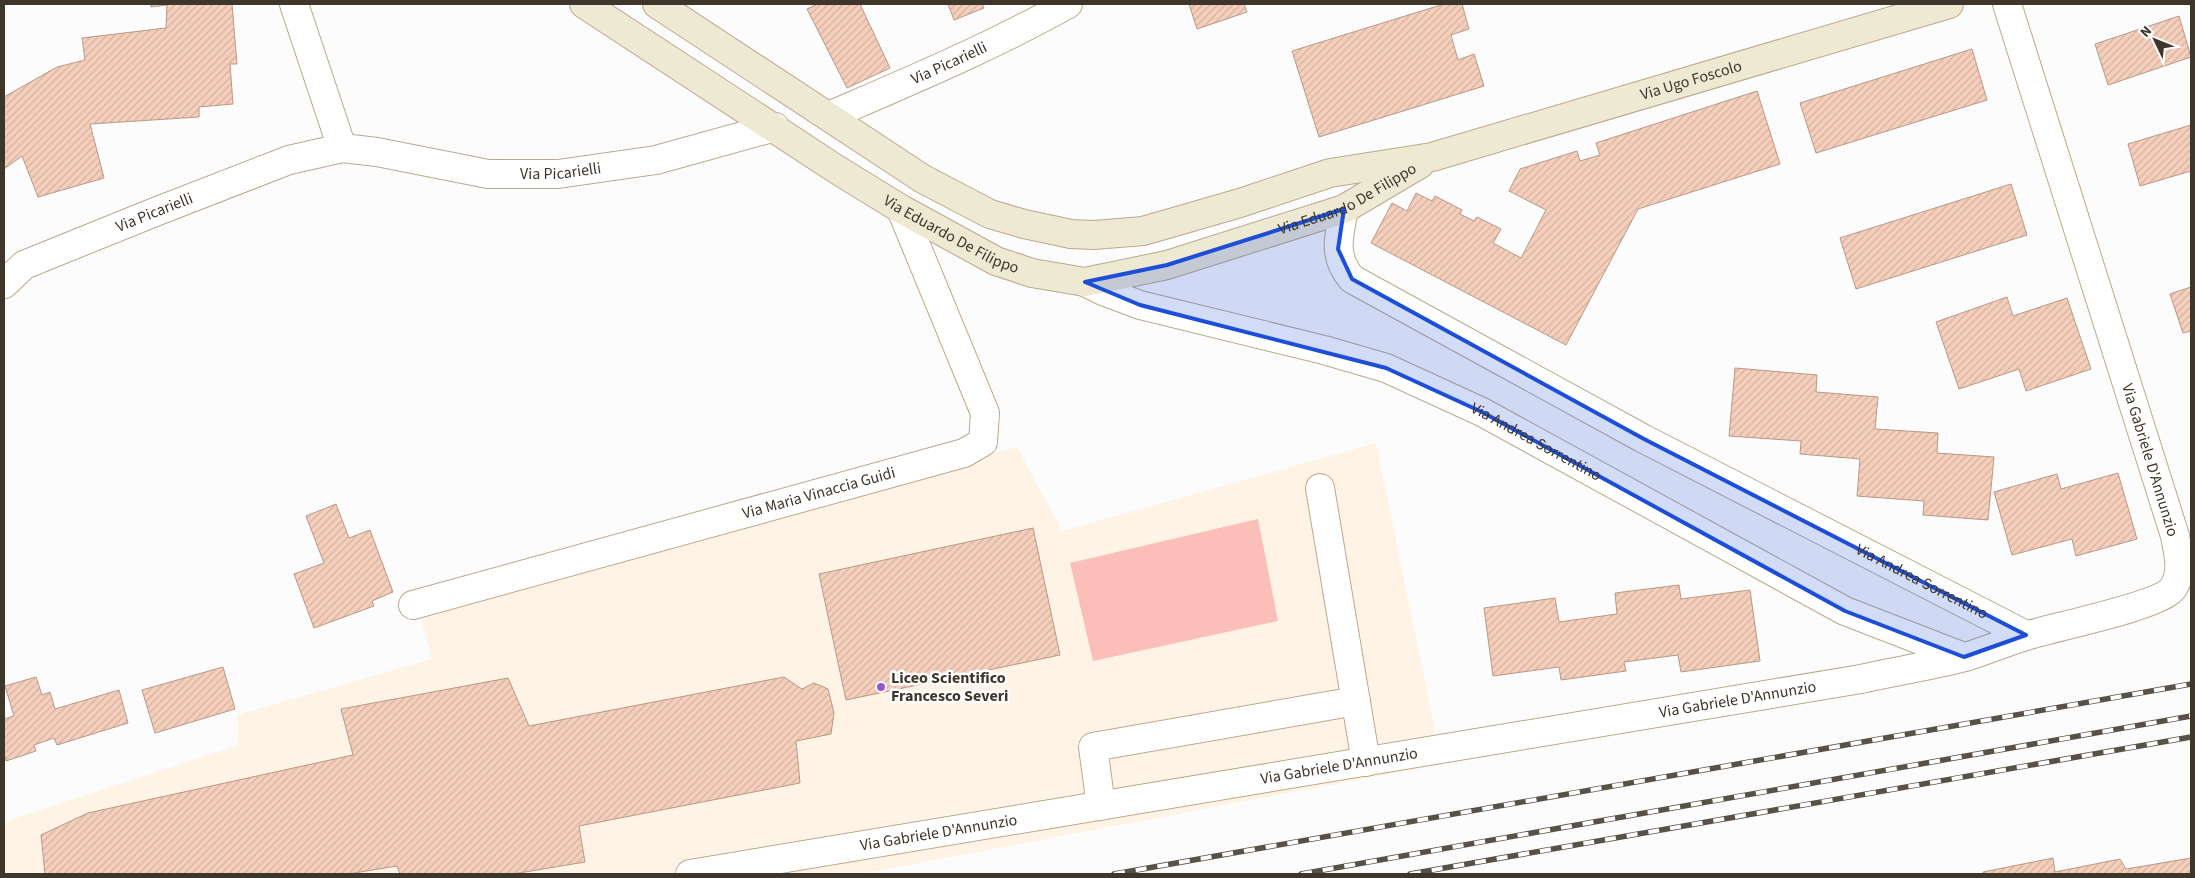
<svg xmlns="http://www.w3.org/2000/svg" width="2195" height="878" viewBox="0 0 2195 878" font-family="'Source Sans 3',sans-serif">
<style>
.built{fill:#fef3e5}
.park{fill:#fbbeb9}
.building{fill:url(#building-hatch);stroke:#b89888}
.lines{fill:none;stroke-linecap:round;stroke-linejoin:round}
.street-casing{stroke:#bda88d;stroke-width:30}
.secondary-casing{stroke:#bda88d;stroke-width:30}
.street{stroke:#fff;stroke-width:28}
.secondary{stroke:#ede9d3;stroke-width:28}
.rail-casing{stroke:#585147;stroke-width:5.5}
.rail{stroke:#fff;stroke-width:4;stroke-dasharray:11;stroke-linecap:butt}
.marked{fill:#1d4ed8;fill-opacity:0.2;stroke:#1d4ed8;stroke-width:4;stroke-linejoin:round}
.poi-dot{fill:#9956cb;stroke:#fff;stroke-width:2}
.labels{text-anchor:middle;dominant-baseline:central;stroke-width:5;stroke-linejoin:round;paint-order:stroke}
.street-label{font-size:16px;fill:#3e362b;stroke:#fff}
.poi-label{font-size:16px;font-weight:bold;fill:#3e362b;stroke:#fff;text-anchor:start}
</style>
<defs>
<pattern id="building-hatch" width="6" height="6" patternUnits="userSpaceOnUse" patternTransform="scale(1.25)"><rect width="6" height="6" fill="#f5cfbb"/><path d="M-1 1l2-2M0 6l6-6M5 7l2-2" fill="none" stroke="#d3b2a1"/></pattern>
</defs>
<rect width="100%" height="100%" fill="#fcfcfc"/>
<path class="built" d="M 1376,443 L 1442,764 L 861,874 L 4,874 L 4,822 L 238,745 L 237,715 L 432,659 L 421,619 L 1017,447 L 1062,531 Z"/>
<path class="park" d="M 1258,519 L 1278,621 L 1093,661 L 1070,563 Z"/>
<g class="building">
<path d="M 151,4 L 232,4 L 237,64 L 230,64 L 233,104 L 199,107 L 199,117 L 90,124 L 104,178 L 38,197 L 22,156 L 4,169 L 4,97 L 57,67 L 85,60 L 82,38 L 166,28 L 167,5 L 151,7 Z"/>
<path d="M 818,4 L 860,4 L 890,68 L 847,88 L 807,9 Z"/>
<path d="M 948,4 L 982,4 L 984,8 L 954,20 Z"/>
<path d="M 1189,4 L 1244,4 L 1247,12 L 1197,29 Z"/>
<path d="M 1444,4 L 1462,4 L 1469,29 L 1451,35 L 1458,60 L 1474,54 L 1484,86 L 1319,137 L 1292,51 Z"/>
<path d="M 2179,16 L 2191,57 L 2108,85 L 2095,44 Z"/>
<path d="M 1972,49 L 1987,100 L 1816,153 L 1800,103 Z"/>
<path d="M 1757,91 L 1780,164 L 1638,209 L 1566,345 L 1371,243 L 1392,203 L 1407,211 L 1416,193 L 1432,201 L 1435,196 L 1462,210 L 1460,214 L 1474,221 L 1477,217 L 1501,229 L 1493,243 L 1521,258 L 1546,210 L 1509,191 L 1520,169 L 1577,151 L 1580,161 L 1600,155 L 1596,143 Z"/>
<path d="M 2191,125 L 2191,171 L 2140,186 L 2128,144 Z"/>
<path d="M 2011,184 L 2027,235 L 1856,289 L 1840,238 Z"/>
<path d="M 2191,287 L 2191,331 L 2183,333 L 2170,294 Z"/>
<path d="M 2007,297 L 2013,316 L 2067,298 L 2091,369 L 2026,391 L 2019,369 L 1959,389 L 1936,322 Z"/>
<path d="M 1735,368 L 1817,375 L 1816,392 L 1878,397 L 1875,429 L 1938,433 L 1937,453 L 1994,457 L 1988,520 L 1923,515 L 1924,501 L 1857,496 L 1860,459 L 1800,454 L 1801,441 L 1729,436 Z"/>
<path d="M 2118,473 L 2137,539 L 2076,556 L 2072,539 L 2012,555 L 1994,492 L 2057,474 L 2061,489 Z"/>
<path d="M 336,504 L 349,538 L 370,530 L 393,592 L 372,601 L 374,606 L 314,628 L 294,574 L 324,563 L 306,516 Z"/>
<path d="M 1033,528 L 1060,655 L 846,700 L 819,574 Z"/>
<path d="M 1679,585 L 1681,599 L 1750,590 L 1760,661 L 1681,672 L 1678,655 L 1624,662 L 1626,671 L 1561,680 L 1559,667 L 1493,676 L 1484,608 L 1555,598 L 1559,622 L 1617,614 L 1615,593 Z"/>
<path d="M 223,667 L 235,709 L 155,733 L 142,690 Z"/>
<path d="M 36,677 L 42,695 L 50,692 L 55,709 L 119,690 L 128,723 L 57,745 L 54,738 L 34,745 L 36,751 L 6,761 L 4,753 L 4,719 L 14,716 L 5,686 Z"/>
<path d="M 784,677 L 802,689 L 814,683 L 828,689 L 834,713 L 831,734 L 796,741 L 800,783 L 579,826 L 585,862 L 513,874 L 400,874 L 397,866 L 348,874 L 45,874 L 41,835 L 88,813 L 353,755 L 341,709 L 508,678 L 529,726 Z"/>
<path d="M 2053,858 L 2055,872 L 2120,859 L 2126,869 L 2191,858 L 2191,874 L 1983,874 L 1983,872 Z"/>
</g>
<g class="lines">
<defs>
<g id="street">
<path d="M 294,4 L 342,148"/>
<path id="s1" d="M 829,116 C 910,81 991,47 1068,4"/>
<path id="s2" d="M 1344,209 C 1339,236 1332,256 1352,279 L 1644,439 L 2026,635"/>
<path id="s3" d="M 1085,282 L 1103,291 L 1140,305 L 1324,350 L 1386,368 L 1482,412 L 1845,611 L 1964,657"/>
<path id="s4" d="M 4,284 L 24,265 L 155,212 L 289,160 L 342,148 L 377,152 L 488,174 L 558,174 L 656,160 L 775,127"/>
<path d="M 1320,488 L 1366,762"/>
<path id="s5" d="M 413,605 L 964,453 L 983,442 L 985,413 L 901,209"/>
<path d="M 1101,806 L 1093,747 L 1356,701"/>
<path id="s6" d="M 690,874 L 1861,679 C 1895,671 1931,666 1965,657 C 1986,651 2005,642 2026,636 C 2053,627 2161,606 2173,588 C 2184,572 2178,553 2175,536 L 2007,4"/>
</g>
<g id="secondary">
<path id="s7" d="M 584,4 L 836,169 L 901,209 L 996,261 L 1032,273 L 1085,282 L 1167,265 L 1344,209 L 1420,164"/>
<path id="s8" d="M 657,4 L 923,179 L 990,214 L 1024,224 L 1071,234 L 1094,235 L 1143,231 L 1240,203 L 1330,173 L 1432,157 L 1949,4"/>
</g>
</defs>
<use href="#street" class="street-casing"/>
<use href="#secondary" class="secondary-casing"/>
<use href="#street" class="street"/>
<use href="#secondary" class="secondary"/>
<defs>
<g id="rail">
<path d="M 1114,874 L 2191,684"/>
<path d="M 1301,874 L 2191,716"/>
<path d="M 1410,874 L 2191,737"/>
</g>
</defs>
<use href="#rail" class="rail-casing"/>
<use href="#rail" class="rail"/>
</g>
<path class="marked" d="M 1344,209 L 1338,249 L 1352,279 L 1644,439 L 2026,635 L 1964,657 L 1845,611 L 1482,412 L 1386,368 L 1140,305 L 1085,282 L 1167,265 Z"/>
<circle class="poi-dot" cx="881" cy="687" r="5"/>
<g class="labels">
<g class="street-label">
<text stroke="none"><textPath href="#s1" startOffset="131">Via Picarielli</textPath></text>
<text stroke="none"><textPath href="#s8" startOffset="1119">Via Ugo Foscolo</textPath></text>
<text stroke="none"><textPath href="#s4" startOffset="588">Via Picarielli</textPath></text>
<text stroke="none"><textPath href="#s7" startOffset="854">Via Eduardo De Filippo</textPath></text>
<text stroke="none"><textPath href="#s4" startOffset="168">Via Picarielli</textPath></text>
<text stroke="none"><textPath href="#s7" startOffset="434">Via Eduardo De Filippo</textPath></text>
<text stroke="none"><textPath href="#s3" startOffset="481">Via Andrea Sorrentino</textPath></text>
<text transform="translate(2150 460) rotate(73)">Via Gabriele D'Annunzio</text>
<text stroke="none"><textPath href="#s5" startOffset="421">Via Maria Vinaccia Guidi</textPath></text>
<text stroke="none"><textPath href="#s2" startOffset="719">Via Andrea Sorrentino</textPath></text>
<text stroke="none"><textPath href="#s6" startOffset="1062">Via Gabriele D'Annunzio</textPath></text>
<text stroke="none"><textPath href="#s6" startOffset="658">Via Gabriele D'Annunzio</textPath></text>
<text stroke="none"><textPath href="#s6" startOffset="252">Via Gabriele D'Annunzio</textPath></text>
</g>
<g class="poi-label">
<text x="891" y="678">Liceo Scientifico<tspan x="891" dy="18">Francesco Severi</tspan></text>
</g>
</g>
<rect width="2195" height="878" fill="none" stroke="#3e362b" stroke-width="10"/>
<g transform="translate(2155 40) rotate(313)" stroke="#ffffff" stroke-width="4" paint-order="stroke">
<path d="M0-4L9 19L0 12L-9 19Z" fill="#3e362b"/>
<text y="-8" font-size="14" font-weight="bold" text-anchor="middle" fill="#3e362b">N</text>
</g>
</svg>
